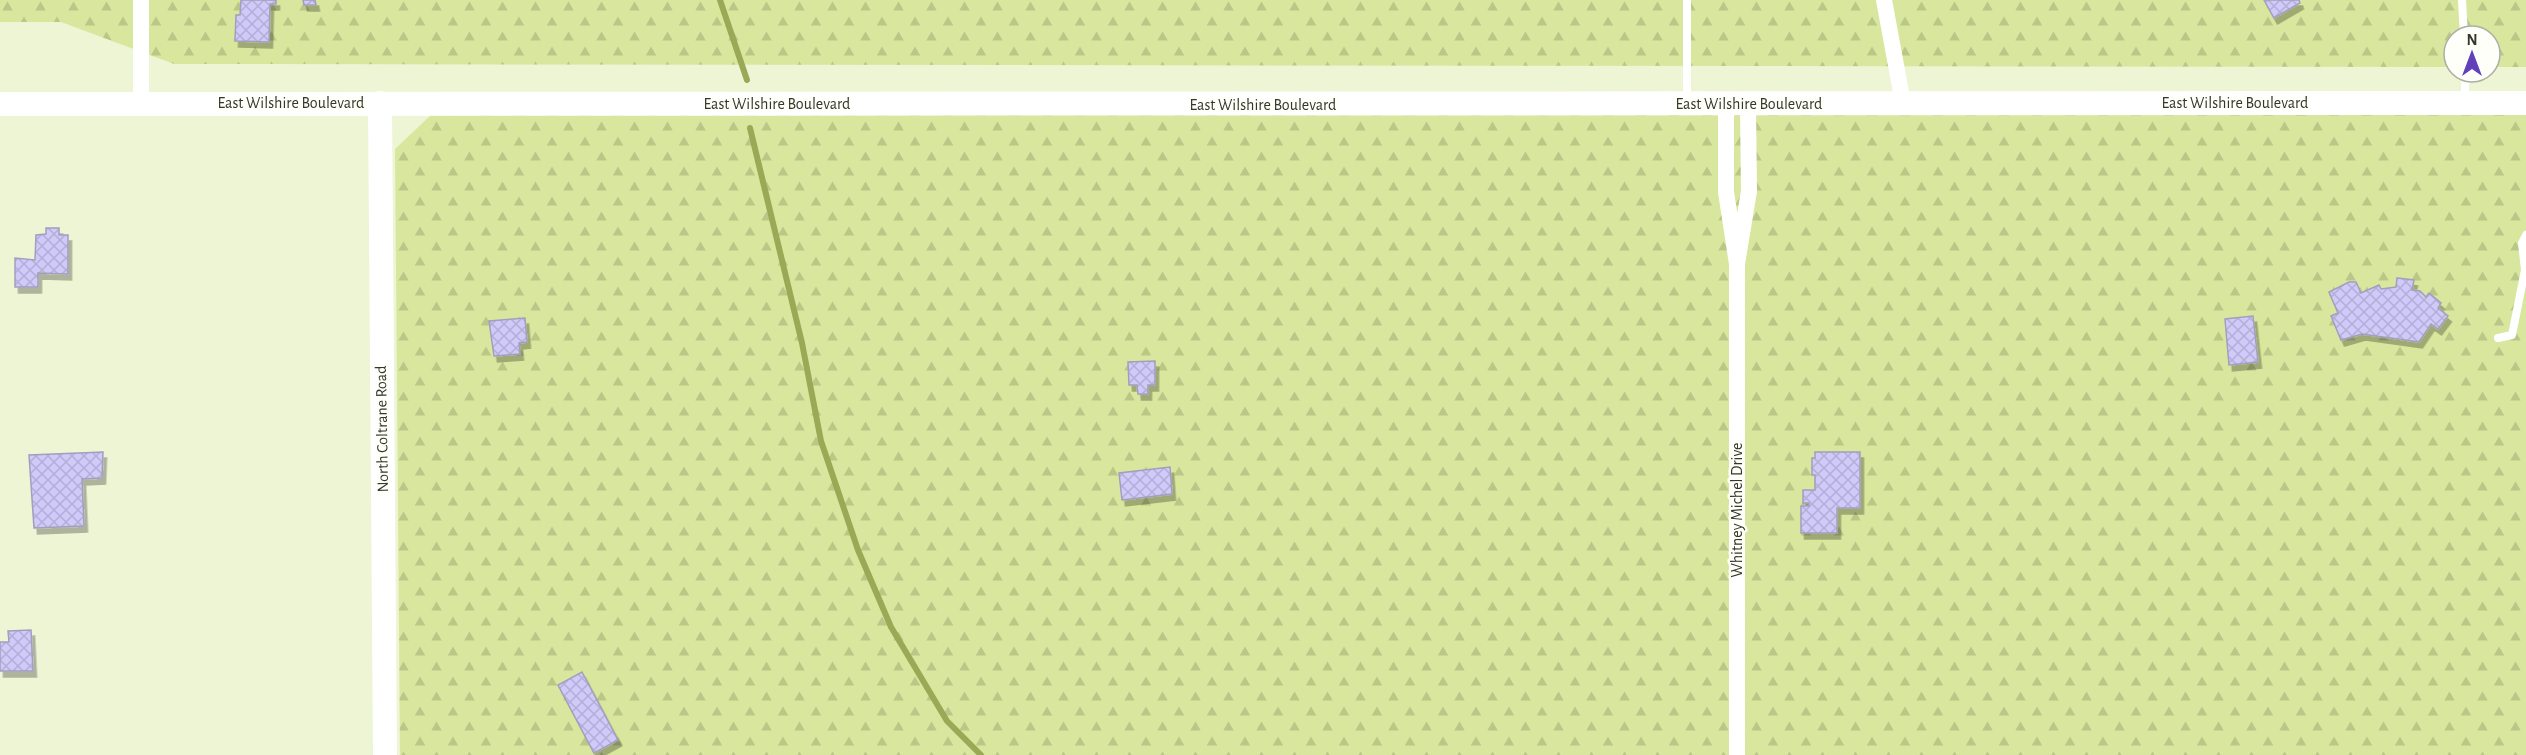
<svg xmlns="http://www.w3.org/2000/svg" width="2526" height="755" viewBox="0 0 2526 755" font-family="'Alegreya Sans',sans-serif">
<style>
.forest{fill:url(#forest-firs)}
.lines{fill:none;stroke-linecap:round;stroke-linejoin:round}
.stream{stroke:#99a956;stroke-width:6}
.building{fill:url(#building-cross-hatch);stroke:#a29fbe;stroke-width:1.5;filter:url(#shadow)}
.lane{stroke:#fff;stroke-width:8}
.street{stroke:#fff;stroke-width:16}
.secondary{stroke:#fff;stroke-width:24}
.labels{text-anchor:middle;dominant-baseline:central;stroke-width:5;stroke-linejoin:round;paint-order:stroke}
.street-label{font-size:16px;fill:#35372b;stroke:#fdfff8}
</style>
<defs>
<pattern id="forest-firs" width="22" height="20" patternUnits="userSpaceOnUse" patternTransform="scale(1.5)"><rect width="22" height="20" fill="#d8e79d"/><path d="M5 1l3.5 6h-7zM16 11l3.5 6h-7z" fill="#bac787"/></pattern>
<pattern id="building-cross-hatch" width="8" height="8" patternUnits="userSpaceOnUse" patternTransform="scale(1.5)"><rect width="8" height="8" fill="#cfcafa"/><path d="M0 0l8 8M0 8l8-8" fill="none" stroke="#b2aed6"/></pattern>
<filter id="shadow"><feDropShadow dx="3.5" dy="6" stdDeviation="0" flood-color="#0004"/></filter>
</defs>
<rect width="100%" height="100%" fill="#edf5d4"/>
<g class="forest">
<path d="M 0,0 L 2526,0 L 2526,67 L 2490,67 L 2490,36 L 2454,36 L 2454,67 L 174,64 L 61,22 L 0,22 Z"/>
<path d="M 431,115 L 2526,115 L 2526,755 L 400,755 L 395,149 Z"/>
</g>
<g class="lines">
<g class="stream">
<path d="M 720,0 L 747,80"/>
<path d="M 750,128 L 802,343 L 821,441 L 858,550 L 891,627 L 947,721 L 981,755"/>
</g>
</g>
<g class="building">
<path d="M 241,0 L 276,0 L 276,4 L 270,4 L 269,42 L 235,41 L 236,15 L 240,15 Z"/>
<path d="M 303,0 L 315,0 L 316,5 L 304,5 Z"/>
<path d="M 2264,0 L 2299,0 L 2300,3 L 2274,18 Z"/>
<path d="M 46,228 L 59,228 L 59,235 L 68,235 L 68,274 L 38,273 L 38,287 L 15,287 L 15,258 L 35,260 L 36,235 L 46,234 Z"/>
<path d="M 2397,278 L 2414,280 L 2412,290 L 2420,291 L 2426,297 L 2429,293 L 2441,303 L 2438,308 L 2448,316 L 2438,329 L 2431,324 L 2419,342 L 2362,334 L 2341,340 L 2331,316 L 2338,313 L 2329,292 L 2349,282 L 2356,282 L 2361,293 L 2379,285 L 2381,289 L 2396,287 Z"/>
<path d="M 2253,316 L 2258,362 L 2229,365 L 2225,319 Z"/>
<path d="M 525,318 L 527,342 L 519,343 L 520,354 L 494,356 L 489,321 Z"/>
<path d="M 1155,361 L 1155,385 L 1148,385 L 1148,394 L 1138,394 L 1137,385 L 1129,385 L 1128,362 Z"/>
<path d="M 103,452 L 102,478 L 82,479 L 84,526 L 34,528 L 29,455 Z"/>
<path d="M 1815,452 L 1860,452 L 1860,508 L 1837,508 L 1837,533 L 1801,533 L 1801,506 L 1809,506 L 1809,503 L 1803,503 L 1803,490 L 1815,490 L 1815,475 L 1812,475 L 1812,458 L 1815,458 Z"/>
<path d="M 1170,467 L 1172,494 L 1122,500 L 1119,473 Z"/>
<path d="M 31,630 L 33,671 L 0,671 L 0,642 L 9,642 L 8,631 Z"/>
<path d="M 582,672 L 618,740 L 594,753 L 558,685 Z"/>
</g>
<g class="lines">
<g class="lane">
<path d="M 1687,0 L 1687,101"/>
<path d="M 2462,0 L 2464,36"/>
<path d="M 2465,102 L 2465,72"/>
<path d="M 2498,338 L 2512,335 L 2525,270 L 2522,243 L 2526,235"/>
</g>
<g class="street">
<path d="M 141,0 L 141,104"/>
<path d="M 1884,0 L 1903,103"/>
<path d="M 1726,104 L 1726,192 L 1737,264 L 1749,191 L 1748,104"/>
<path d="M 1737,755 L 1737,264"/>
</g>
<g class="secondary">
<path d="M 380,103 L 385,755"/>
<path d="M 0,104 L 2526,103"/>
</g>
</g>
<g class="labels">
<g class="street-label">
<text x="291" y="103">East Wilshire Boulevard</text>
<text x="2235" y="103">East Wilshire Boulevard</text>
<text x="777" y="104">East Wilshire Boulevard</text>
<text x="1749" y="104">East Wilshire Boulevard</text>
<text x="1263" y="105">East Wilshire Boulevard</text>
<text transform="translate(382 429) rotate(-91)">North Coltrane Road</text>
<text transform="translate(1737 510) rotate(-90)">Whitney Michel Drive</text>
</g>
</g>
<g transform="translate(2472 54)"><circle r="28" fill="#fdfff8" stroke="#adafa6" stroke-width="1.5"/>
<path d="M0-4.5L10 22L0 15L-10 22Z" fill="#6041b9"/>
<text y="-9" font-size="16" font-weight="bold" text-anchor="middle" fill="#35372b">N</text>
</g>
</svg>
